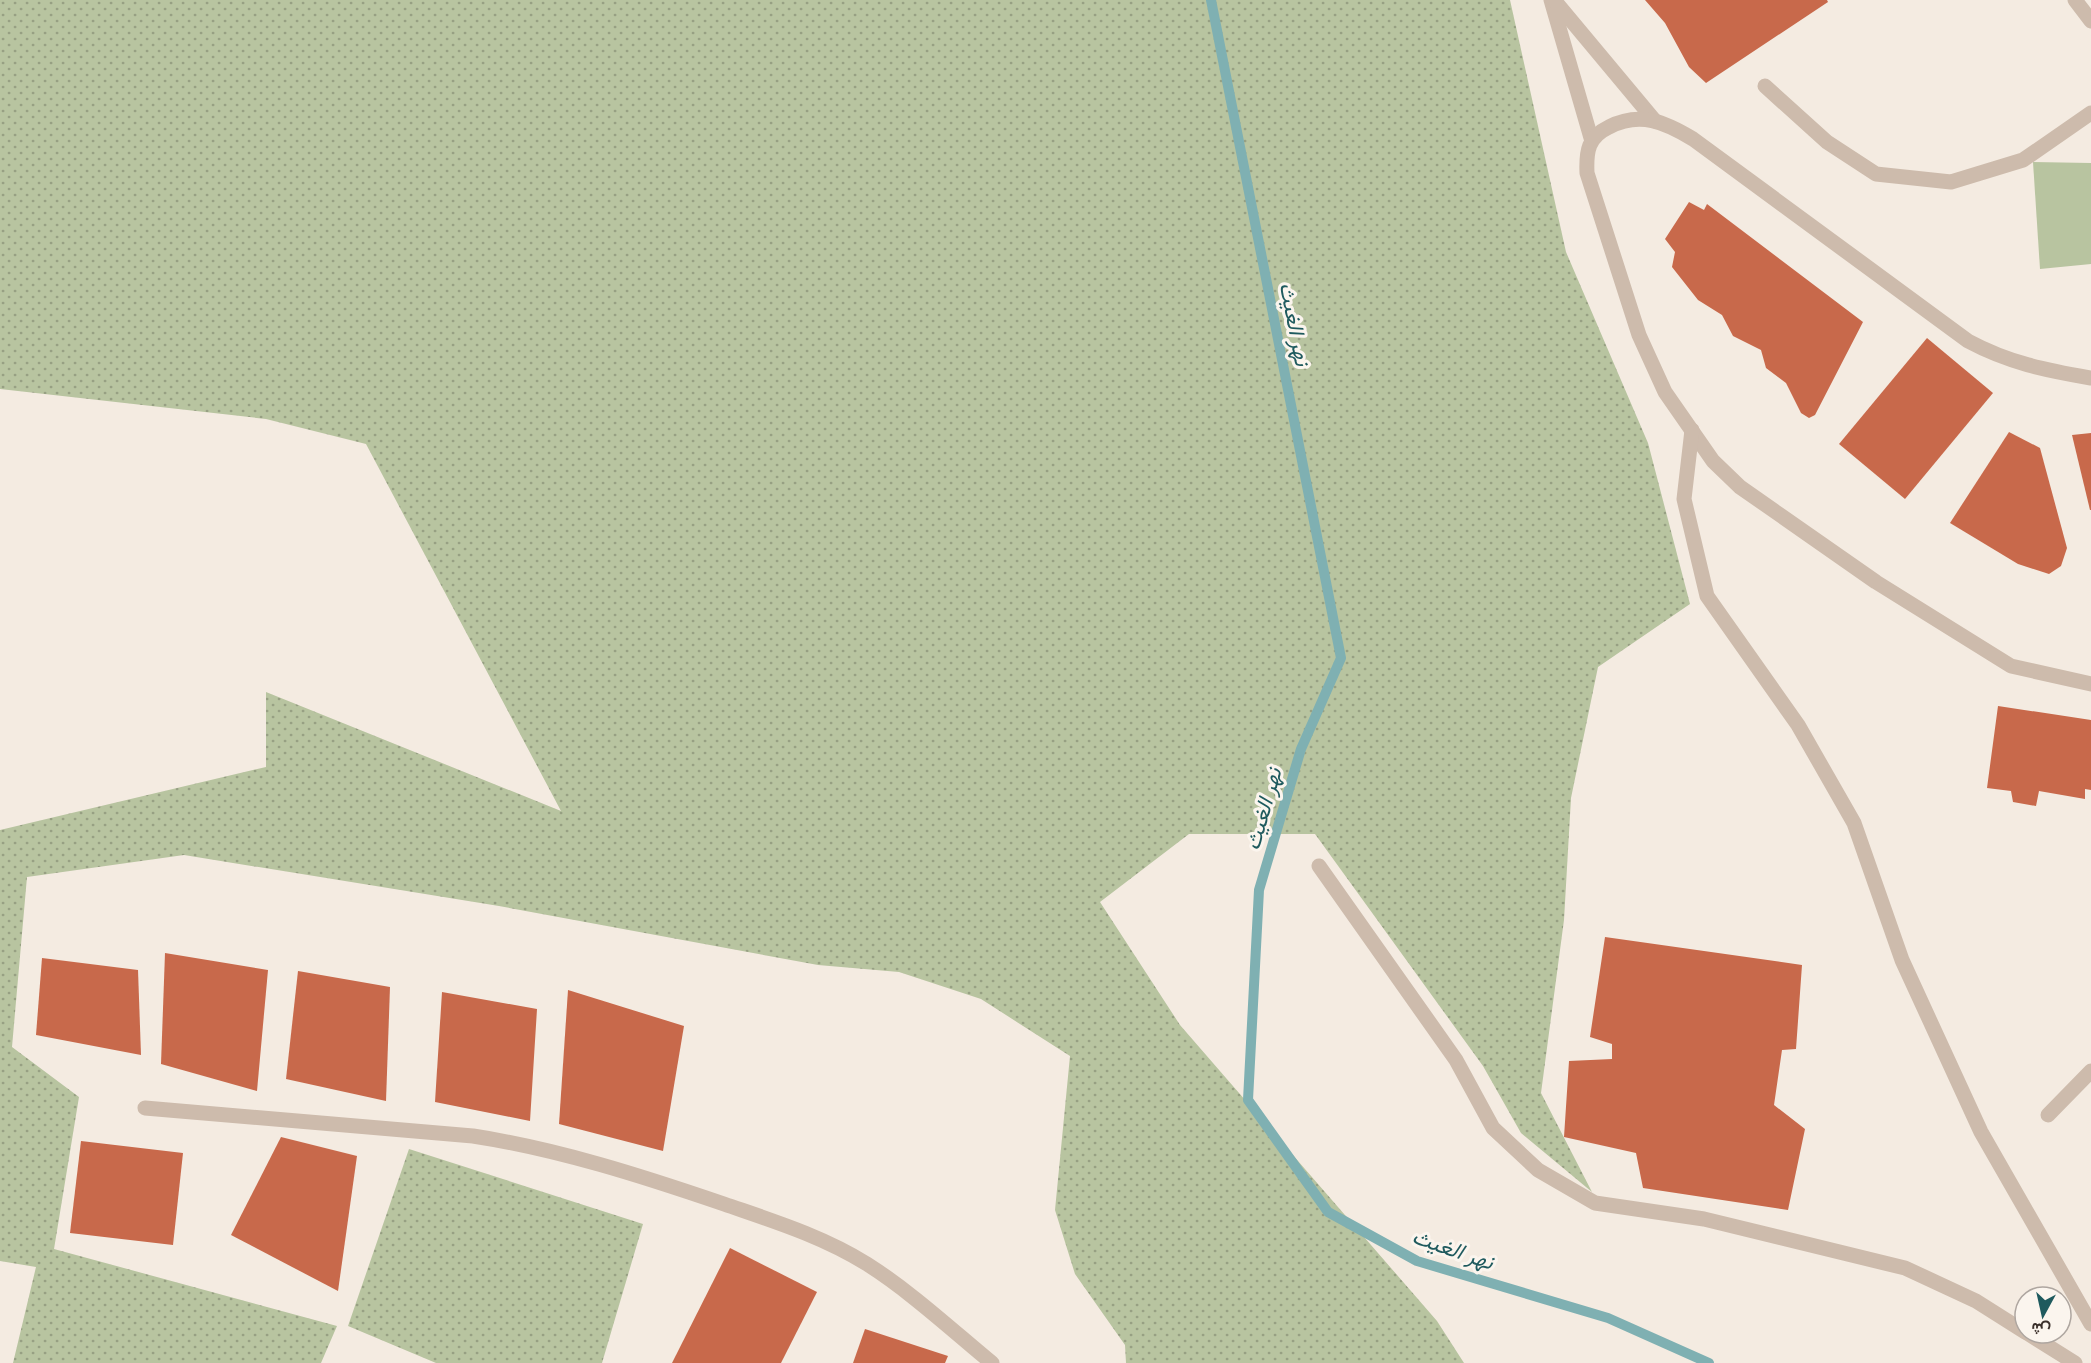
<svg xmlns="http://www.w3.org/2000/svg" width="2091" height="1363" viewBox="0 0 2091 1363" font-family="Helvetica,Vazirmatn,sans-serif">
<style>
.grass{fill:url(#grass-dots)}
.garden{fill:#b8c4a0}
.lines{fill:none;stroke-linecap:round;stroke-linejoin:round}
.stream{stroke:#7fb0b2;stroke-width:10}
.building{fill:#c8694b}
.minor{stroke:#cdbbac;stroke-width:15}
.labels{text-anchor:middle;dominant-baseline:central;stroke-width:6;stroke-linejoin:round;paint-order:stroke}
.water-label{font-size:22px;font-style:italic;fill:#1f5a5e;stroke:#fbf5ee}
</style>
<defs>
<pattern id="grass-dots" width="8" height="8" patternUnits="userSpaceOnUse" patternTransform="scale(1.5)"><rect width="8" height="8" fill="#b8c4a0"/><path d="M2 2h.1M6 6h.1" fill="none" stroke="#97a083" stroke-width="1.8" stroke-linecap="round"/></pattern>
</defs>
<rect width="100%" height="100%" fill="#f4ebe1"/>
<g class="grass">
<path d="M 0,0 L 1510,0 L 1566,252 L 1648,443 L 1690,604 L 1598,667 L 1571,798 L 1564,920 L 1541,1093 L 1592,1192 L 1521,1133 L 1483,1066 L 1315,834 L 1189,834 L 1100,902 L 1180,1025 L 1437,1321 L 1464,1363 L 1126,1363 L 1125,1345 L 1075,1274 L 1055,1210 L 1070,1056 L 981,999 L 899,972 L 818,965 L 499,906 L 184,855 L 27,877 L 12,1047 L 79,1097 L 54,1249 L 337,1326 L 321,1363 L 13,1363 L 36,1267 L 0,1261 L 0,830 L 266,767 L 266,692 L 561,811 L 366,444 L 266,419 L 0,389 Z"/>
<path d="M 409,1149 L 643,1224 L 602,1363 L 436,1363 L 348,1326 Z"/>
</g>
<path class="garden" d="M 2033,162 L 2091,163 L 2091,264 L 2040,269 Z"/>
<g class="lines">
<path class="stream" d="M 1211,0 L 1341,658 L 1301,749 L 1259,890 L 1248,1100 L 1328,1212 L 1417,1261 L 1608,1318 L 1709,1363"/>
</g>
<g class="building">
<path d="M 1645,0 L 1827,0 L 1828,2 L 1706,83 L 1689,67 L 1665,23 Z"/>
<path d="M 1689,202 L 1704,210 L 1707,204 L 1863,322 L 1815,415 L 1809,418 L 1801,413 L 1786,383 L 1766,368 L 1761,350 L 1733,336 L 1722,315 L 1698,300 L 1672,267 L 1675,252 L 1665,239 Z"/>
<path d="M 1927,338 L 1993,393 L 1905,499 L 1839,444 Z"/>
<path d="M 2009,432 L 2040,448 L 2067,548 L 2061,566 L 2049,574 L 2018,564 L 1950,523 Z"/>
<path d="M 2091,433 L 2091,510 L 2090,510 L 2072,435 Z"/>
<path d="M 1998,706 L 2091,720 L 2091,790 L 2085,789 L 2085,799 L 2039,791 L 2036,806 L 2013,802 L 2011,791 L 1987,788 Z"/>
<path d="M 1605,937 L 1802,965 L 1796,1049 L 1782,1050 L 1774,1105 L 1805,1129 L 1788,1210 L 1643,1188 L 1636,1153 L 1564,1137 L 1569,1061 L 1612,1059 L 1612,1044 L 1590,1037 Z"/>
<path d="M 165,953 L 268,970 L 257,1091 L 161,1064 Z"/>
<path d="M 42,958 L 138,970 L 141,1055 L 36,1035 Z"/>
<path d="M 298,971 L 390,987 L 386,1101 L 286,1079 Z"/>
<path d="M 568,990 L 684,1026 L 663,1151 L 559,1124 Z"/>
<path d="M 442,992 L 537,1009 L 530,1121 L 435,1102 Z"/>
<path d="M 281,1137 L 357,1156 L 338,1291 L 231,1235 Z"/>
<path d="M 81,1141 L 183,1153 L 173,1245 L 70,1233 Z"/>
<path d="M 730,1248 L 817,1292 L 781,1363 L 672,1363 Z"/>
<path d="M 865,1329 L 948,1356 L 945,1363 L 853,1363 Z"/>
</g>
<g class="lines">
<g class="minor">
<path d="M 1551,0 L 1591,138"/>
<path d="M 1554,0 L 1655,121"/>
<path d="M 2075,0 L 2091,21"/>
<path d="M 1765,86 L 1827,142 L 1876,174 L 1951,182 L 2023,160 L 2091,113"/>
<path d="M 2091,378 C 2045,370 2009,363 1968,341 L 1693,139 C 1665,122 1640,111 1609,127 C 1588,137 1586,151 1587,173 L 1639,335 L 1665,392 L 1713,461 L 1740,487 L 1876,582 L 2011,666 L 2091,684"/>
<path d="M 1692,430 L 1684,499 L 1707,596 L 1798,725 L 1854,823 L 1902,960 L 1981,1132 L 2091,1324"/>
<path d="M 1319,866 L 1456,1060 L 1493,1128 L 1538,1170 L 1595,1203 L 1704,1219 L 1905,1268 L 1976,1301 L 2025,1332"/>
<path d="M 145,1108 L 473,1136 C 558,1149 642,1176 724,1204 C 773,1221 822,1236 867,1264 C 911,1292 952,1330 992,1363"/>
<path d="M 2048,1115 L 2091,1071"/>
<path d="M 2027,1333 L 2075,1363"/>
</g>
</g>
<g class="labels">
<g class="water-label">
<text transform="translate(1295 324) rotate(79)">نهر الغيث</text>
<text transform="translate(1263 809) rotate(-74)">نهر الغيث</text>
<text transform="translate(1453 1249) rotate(19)">نهر الغيث</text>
</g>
</g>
<g transform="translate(2043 1315) rotate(188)"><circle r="28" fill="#fbf5ee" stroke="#aea6a0" stroke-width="1.5"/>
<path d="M0-4.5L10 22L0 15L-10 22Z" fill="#1f5a5e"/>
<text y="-9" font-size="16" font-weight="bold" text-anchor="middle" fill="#3b302b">ش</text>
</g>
</svg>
